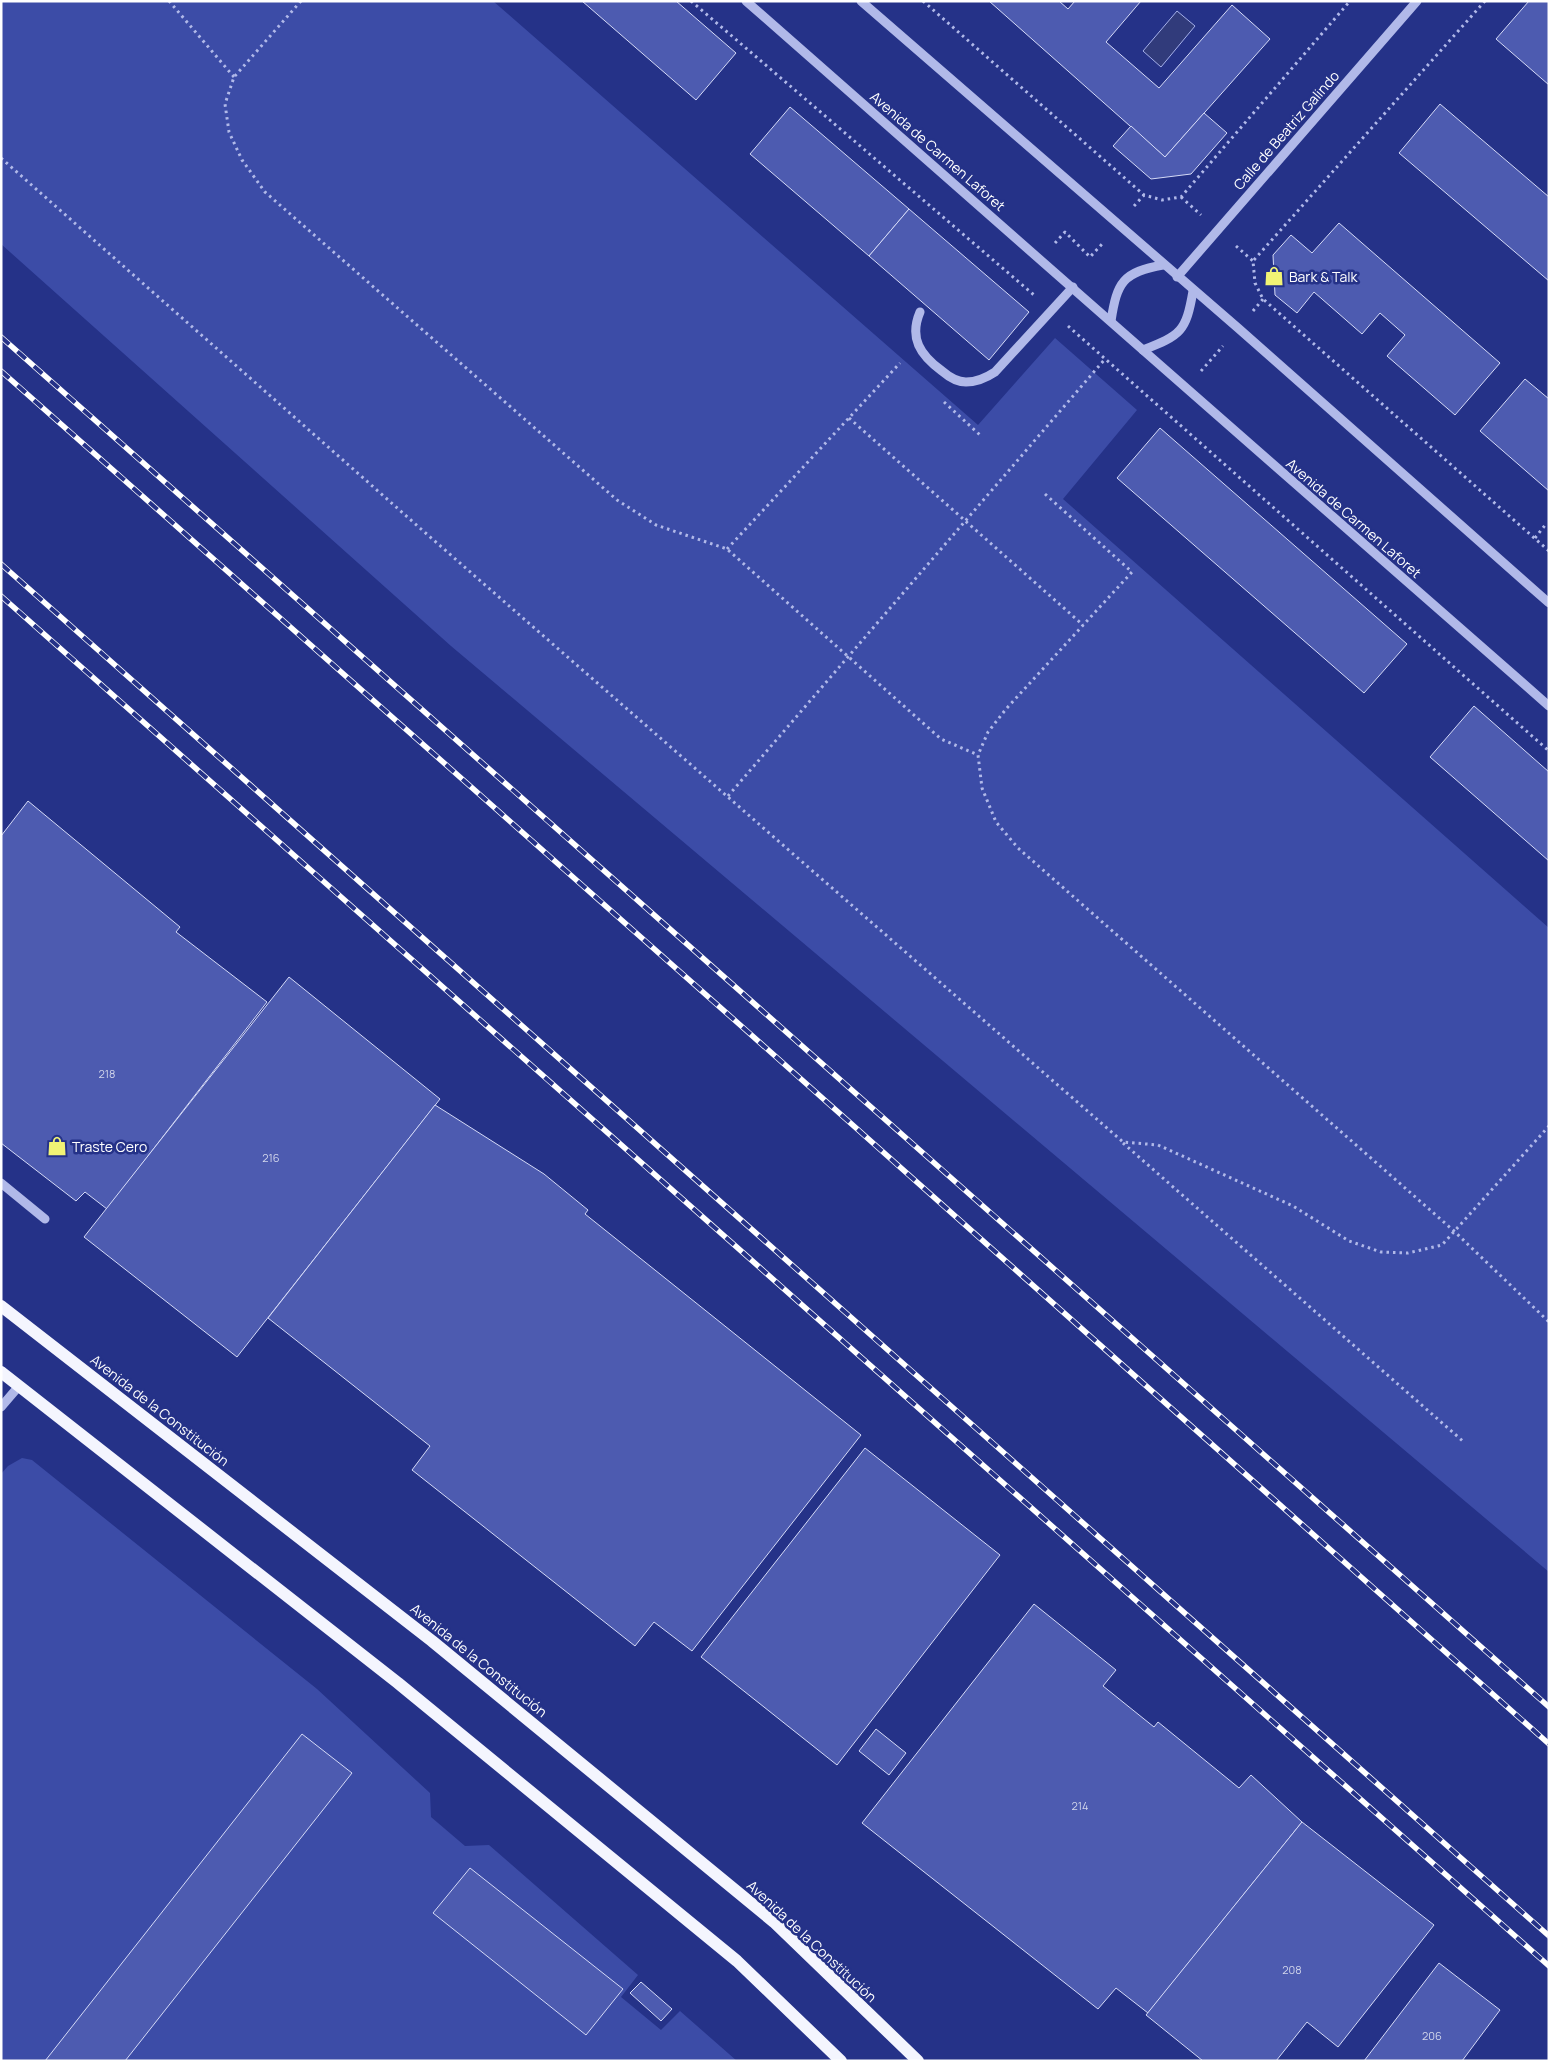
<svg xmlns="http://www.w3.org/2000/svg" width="1550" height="2062" viewBox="0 0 1550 2062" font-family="Manrope,sans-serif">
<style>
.green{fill:#3c4ca7}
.water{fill:#313b7b;stroke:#a5b0ea}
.building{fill:#4d5bb0;stroke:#d5daf7}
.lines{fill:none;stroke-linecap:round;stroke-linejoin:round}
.path{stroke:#b1b9e9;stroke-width:3;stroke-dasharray:2.5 4;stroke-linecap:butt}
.minor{stroke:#b1b9e9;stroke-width:9}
.major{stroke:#f4f5fe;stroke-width:12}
.rail-casing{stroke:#fff;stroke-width:5.5}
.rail{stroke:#253288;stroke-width:4;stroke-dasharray:11;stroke-linecap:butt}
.labels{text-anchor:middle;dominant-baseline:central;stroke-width:5;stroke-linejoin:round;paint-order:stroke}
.number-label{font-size:11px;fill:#d2d6eb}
.street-label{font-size:14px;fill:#fff;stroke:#253288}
.poi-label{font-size:14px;fill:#fff;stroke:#253288;text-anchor:start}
</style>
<rect width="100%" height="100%" fill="#253288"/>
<g class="green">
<path d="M 1,1 L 493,1 L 978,425 L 1055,338 L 1137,410 L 1063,499 L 1549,928 L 1549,1572 L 451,646 L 1,244 Z"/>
<path d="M 22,1458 L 32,1460 L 317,1689 L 430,1793 L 431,1817 L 465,1846 L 489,1845 L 638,1975 L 621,1997 L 661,2030 L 680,2011 L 737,2061 L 1,2061 L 1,1474 L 8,1466 Z"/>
</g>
<path class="water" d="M 1177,11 L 1195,26 L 1161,67 L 1143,51 Z"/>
<g class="building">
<path d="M 582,1 L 676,1 L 736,53 L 696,100 Z"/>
<path d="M 989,1 L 1059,1 L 1068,9 L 1075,1 L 1141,1 L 1106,42 L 1159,88 L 1232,5 L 1270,39 L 1165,157 Z"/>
<path d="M 1529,1 L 1549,1 L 1549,85 L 1496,39 Z"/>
<path d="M 1440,104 L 1549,197 L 1549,281 L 1399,153 Z"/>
<path d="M 790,107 L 909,209 L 869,256 L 750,154 Z"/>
<path d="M 1204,113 L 1227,133 L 1191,174 L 1151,179 L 1113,146 L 1131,126 L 1165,157 Z"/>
<path d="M 909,209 L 1029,312 L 989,360 L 869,256 Z"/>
<path d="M 1339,223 L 1500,363 L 1455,415 L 1387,356 L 1405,335 L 1380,313 L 1362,334 L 1314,292 L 1297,313 L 1275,295 L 1273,255 L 1291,235 L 1312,253 Z"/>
<path d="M 1525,379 L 1549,399 L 1549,491 L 1480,431 Z"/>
<path d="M 1160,428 L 1407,644 L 1364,693 L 1117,478 Z"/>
<path d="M 1474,706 L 1549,772 L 1549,861 L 1430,757 Z"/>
<path d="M 28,801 L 180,927 L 176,932 L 267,1002 L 107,1209 L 85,1192 L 76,1201 L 1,1143 L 1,836 Z"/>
<path d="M 289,977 L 440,1099 L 237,1357 L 84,1237 Z"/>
<path d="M 435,1105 L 544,1174 L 588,1210 L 585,1214 L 861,1435 L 692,1651 L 654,1622 L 635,1646 L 412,1470 L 430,1446 L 268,1318 Z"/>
<path d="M 865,1448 L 1000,1555 L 837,1765 L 701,1657 Z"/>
<path d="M 1034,1604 L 1116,1670 L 1103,1686 L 1154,1727 L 1158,1722 L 1239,1788 L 1251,1775 L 1302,1822 L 1148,2013 L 1116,1988 L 1098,2009 L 862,1823 Z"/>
<path d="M 876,1729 L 906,1753 L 889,1775 L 859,1751 Z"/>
<path d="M 302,1734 L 352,1773 L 125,2061 L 45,2061 Z"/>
<path d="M 1302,1822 L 1434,1925 L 1338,2047 L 1307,2022 L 1276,2061 L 1203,2061 L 1146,2015 Z"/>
<path d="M 470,1868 L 623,1989 L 586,2035 L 433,1913 Z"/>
<path d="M 1439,1963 L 1500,2010 L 1462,2061 L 1364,2061 Z"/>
<path d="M 641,1982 L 672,2009 L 661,2021 L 630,1993 Z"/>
</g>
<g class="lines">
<g class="path">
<path d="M 169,1 L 234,77"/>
<path d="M 301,1 L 234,77 L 225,104 L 229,132 L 242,160 L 265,192 L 617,500 L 656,525 L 727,549 L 941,739 L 978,755"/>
<path d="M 691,1 L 1034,295"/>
<path d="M 923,1 L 1144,195 L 1162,200 L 1181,197 L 1350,1"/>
<path d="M 1485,1 L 1253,261 L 1255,283 L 1263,299 L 1549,551"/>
<path d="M 1,158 L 421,529 L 1123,1142 L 1158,1145 L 1293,1206 L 1349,1241 L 1381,1252 L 1408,1253 L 1442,1245 L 1549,1126"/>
<path d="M 1181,197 L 1201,215"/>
<path d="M 1134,206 L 1144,195"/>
<path d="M 1055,243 L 1065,232 L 1090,257 L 1103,243"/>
<path d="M 1236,246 L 1253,261"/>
<path d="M 1253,311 L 1263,299"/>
<path d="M 1068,326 L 1549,751"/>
<path d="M 1201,371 L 1223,346"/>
<path d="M 944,402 L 980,435"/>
<path d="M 849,418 L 1083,625"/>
<path d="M 1045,494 L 1132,572 L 1006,709 L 988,732 L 978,755 L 982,788 L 996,822 L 1018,848 L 1454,1231 L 1549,1322"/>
<path d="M 1535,538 L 1546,524"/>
<path d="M 727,549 L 900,363"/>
<path d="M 728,796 L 1105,359"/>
<path d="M 1123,1143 L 1465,1443"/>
</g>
<g class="minor">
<path d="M 746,1 C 1014,236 1280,472 1549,706"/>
<path d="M 861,1 L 1238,328 L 1549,603"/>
<path d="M 1177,277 L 1417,1"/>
<path d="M 920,312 C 909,338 920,355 942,371 C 949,377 957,382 966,382 C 977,382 986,378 995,372 L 1073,287"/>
<path d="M 1111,321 C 1117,282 1123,272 1163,265"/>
<path d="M 1143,350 C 1181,335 1186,332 1193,291"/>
<path d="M 1,1183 L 45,1219"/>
<path d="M 1,1407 L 19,1386"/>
</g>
<g class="major">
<path d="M 1,1306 L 432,1641 L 774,1922 L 918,2061"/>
<path d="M 1,1372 L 398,1683 L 737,1961 L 841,2061"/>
</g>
<defs>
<g id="rail">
<path d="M 1,337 L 1549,1707"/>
<path d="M 1,371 L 739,1024 L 1549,1744"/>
<path d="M 1,564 L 1549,1936"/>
<path d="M 1,596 L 1549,1966"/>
</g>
</defs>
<use href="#rail" class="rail-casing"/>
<use href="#rail" class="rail"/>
</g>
<defs>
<symbol id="shop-bare" viewBox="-9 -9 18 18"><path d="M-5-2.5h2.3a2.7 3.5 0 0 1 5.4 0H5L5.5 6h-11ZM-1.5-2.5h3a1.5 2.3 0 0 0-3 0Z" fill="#f1f375" stroke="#253288" stroke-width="2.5" paint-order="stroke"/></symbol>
</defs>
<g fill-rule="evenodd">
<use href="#shop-bare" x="1260" y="262" width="28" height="28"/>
<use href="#shop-bare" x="43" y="1132" width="28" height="28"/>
</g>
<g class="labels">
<g class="number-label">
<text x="107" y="1073">218</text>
<text x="271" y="1157">216</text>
<text x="1080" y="1805">214</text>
<text x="1292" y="1969">208</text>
<text x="1432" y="2035">206</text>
</g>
<g class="street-label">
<text transform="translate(1286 130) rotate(-49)">Calle de Beatriz Galindo</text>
<text transform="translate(938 151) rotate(41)">Avenida de Carmen Laforet</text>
<text transform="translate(1354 518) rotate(41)">Avenida de Carmen Laforet</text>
<text transform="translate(160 1410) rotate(38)">Avenida de la Constitución</text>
<text transform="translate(479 1660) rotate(39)">Avenida de la Constitución</text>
<text transform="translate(812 1941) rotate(43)">Avenida de la Constitución</text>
</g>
<g class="poi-label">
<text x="1289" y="276">Bark &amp; Talk</text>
<text x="72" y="1146">Traste Cero</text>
</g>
</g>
<rect width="1550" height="2062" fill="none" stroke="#ffffff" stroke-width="5"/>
</svg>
